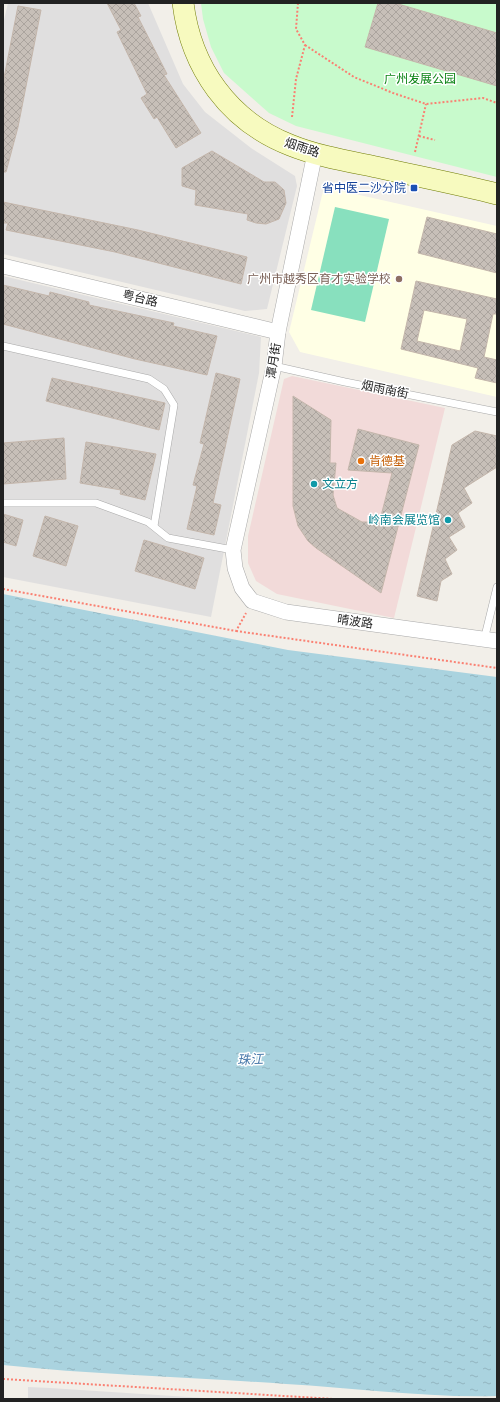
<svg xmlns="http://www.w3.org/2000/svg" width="500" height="1402" viewBox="0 0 500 1402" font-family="Signika,'Noto Sans SC',sans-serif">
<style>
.residential{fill:#e0dfdf}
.commercial{fill:#f2dad9}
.education{fill:#ffffe5}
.park{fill:#c8facc}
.pitch{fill:#88e0be}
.water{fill:url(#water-ripples)}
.building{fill:url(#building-cross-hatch);stroke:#c4b6ab;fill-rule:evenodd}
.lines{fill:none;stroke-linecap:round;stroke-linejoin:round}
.lane-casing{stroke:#a9a9a9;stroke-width:8}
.street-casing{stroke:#a9a9a9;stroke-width:16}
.secondary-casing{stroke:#707d05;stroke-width:22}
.path{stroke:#fa8072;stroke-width:2;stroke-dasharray:2 2;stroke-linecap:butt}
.lane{stroke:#fff;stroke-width:7}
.street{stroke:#fff;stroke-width:15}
.secondary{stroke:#f7fabf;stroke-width:21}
.transit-dot{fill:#1a4fb4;stroke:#fff;stroke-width:1.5}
.education-dot{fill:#8d6e63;stroke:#fff;stroke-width:1.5}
.food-dot{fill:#e8710a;stroke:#fff;stroke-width:1.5}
.culture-dot{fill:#0f9aa8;stroke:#fff;stroke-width:1.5}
.labels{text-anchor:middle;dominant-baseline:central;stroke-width:3;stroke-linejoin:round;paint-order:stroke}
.park-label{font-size:12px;fill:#0c8416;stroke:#fff}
.street-label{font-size:12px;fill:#222;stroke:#fff}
.transit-label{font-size:12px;fill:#164399;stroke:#fff;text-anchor:end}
.education-label{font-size:12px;fill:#785e54;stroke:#fff;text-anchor:end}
.food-label{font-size:12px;fill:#c56008;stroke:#fff;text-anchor:start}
.culture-label{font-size:12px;fill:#0d838f;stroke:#fff;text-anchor:start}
.water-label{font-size:13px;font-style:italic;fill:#4a7aab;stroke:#fff}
</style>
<defs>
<pattern id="water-ripples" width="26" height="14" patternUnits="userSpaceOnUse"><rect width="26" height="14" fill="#aad3df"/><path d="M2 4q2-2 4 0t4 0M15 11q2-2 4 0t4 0" fill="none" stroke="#92b5bf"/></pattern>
<pattern id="building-cross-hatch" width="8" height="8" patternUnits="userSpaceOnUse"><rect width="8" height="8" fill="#c7bfb8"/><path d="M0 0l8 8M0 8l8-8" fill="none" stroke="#aba49e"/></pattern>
</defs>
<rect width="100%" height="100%" fill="#f2efe9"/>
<g class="residential">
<path d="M 8,3 L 148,3 L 183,84 L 205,112 L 251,148 L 295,176 L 297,186 L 267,309 L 245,311 L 3,254 L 3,24 Z"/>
<path d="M 3,276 L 261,337 L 259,373 L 211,617 L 3,577 Z"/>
<path d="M 28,1387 L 50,1388 L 219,1399 L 28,1399 Z"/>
</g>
<path class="commercial" d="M 292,376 L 445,408 L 394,618 L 277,594 L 256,581 L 248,563 L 248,536 L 284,379 Z"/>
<path class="education" d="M 324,187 L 497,226 L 497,397 L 300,352 L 289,332 Z"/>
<path class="park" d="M 201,3 L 497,3 L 497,177 L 296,126 L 269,113 L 224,73 L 211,47 L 203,19 Z"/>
<path class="pitch" d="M 335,207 L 389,219 L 365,322 L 311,310 Z"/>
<path class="water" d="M 3,594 L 288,650 L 497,677 L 497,1396 C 427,1398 356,1388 286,1384 C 192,1377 97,1375 3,1365 Z"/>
<g class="building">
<path d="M 107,3 L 134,3 L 141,16 L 138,17 L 167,74 L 164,75 L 201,133 L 176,148 L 157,117 L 154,119 L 141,98 L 147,94 L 117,32 L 121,30 Z"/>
<path d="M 378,3 L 395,3 L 497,33 L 497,86 L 365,47 Z"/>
<path d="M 18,6 L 41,10 L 18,127 L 6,172 L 3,172 L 3,83 Z"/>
<path d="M 212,151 L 264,182 L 275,182 L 284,190 L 286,203 L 279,219 L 266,224 L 256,223 L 247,220 L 248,214 L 195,205 L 196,190 L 182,186 L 182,168 Z"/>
<path d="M 3,202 L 138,230 L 247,257 L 241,284 L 115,252 L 6,230 L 8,223 L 3,223 Z"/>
<path d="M 427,217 L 497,234 L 497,273 L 418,253 Z"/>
<path d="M 416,281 L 497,299 L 497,314 L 493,314 L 484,357 L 497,360 L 497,383 L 475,378 L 478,368 L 401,349 ZM 424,310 L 467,319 L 460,351 L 417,341 Z"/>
<path d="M 3,285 L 49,296 L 50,292 L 89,302 L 89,305 L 174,323 L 173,326 L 217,336 L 207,375 L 135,359 L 3,324 Z"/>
<path d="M 216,373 L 240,379 L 213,503 L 221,505 L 214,535 L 187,529 L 197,486 L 193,485 L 204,444 L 200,443 Z"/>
<path d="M 52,378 L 165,403 L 159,430 L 46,401 Z"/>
<path d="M 293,396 L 331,420 L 330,463 L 336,463 L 333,495 L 337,508 L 362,522 L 373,522 L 381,516 L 392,473 L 348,470 L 358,429 L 419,445 L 381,593 L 316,548 L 308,541 L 298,526 L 293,506 Z"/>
<path d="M 475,431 L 497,436 L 497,467 L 464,488 L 472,503 L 458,513 L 465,527 L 449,537 L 457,550 L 445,559 L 452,574 L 441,581 L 437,601 L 417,596 L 452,445 Z"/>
<path d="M 64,438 L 66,479 L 3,484 L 3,443 Z"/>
<path d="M 86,442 L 156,454 L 145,500 L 120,494 L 121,490 L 80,483 Z"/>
<path d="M 3,514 L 23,520 L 16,546 L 3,542 Z"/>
<path d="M 45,516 L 78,526 L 66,566 L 33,556 Z"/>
<path d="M 144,540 L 204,558 L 195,589 L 135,571 Z"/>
</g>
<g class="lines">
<defs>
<g id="lane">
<path d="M 3,346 L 149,379 L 164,389 L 174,405 L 154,526"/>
<path d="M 274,366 L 345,382 L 497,412"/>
<path d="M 3,503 L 96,503 L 148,522 L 168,538 L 233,550"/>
<path d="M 484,640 L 497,587"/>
</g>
<g id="street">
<path d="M 315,153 L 278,332 L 274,366 L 233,550 L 235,568 L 242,588 L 252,601 L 286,612 L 497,641"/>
<path d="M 3,266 L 278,332"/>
</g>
<path id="secondary" d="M 183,3 C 191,68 229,121 290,145 C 317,156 347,161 376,167 C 416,176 457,184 497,194"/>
</defs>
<use href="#lane" class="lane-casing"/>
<use href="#street" class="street-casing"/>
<use href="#secondary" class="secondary-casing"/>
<g class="path">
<path d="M 305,45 L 354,77 L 393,93 L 426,104 L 483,98 L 497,103"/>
<path d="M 292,117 L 296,79 L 305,45 L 296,29 L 298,3"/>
<path d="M 419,136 L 435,140"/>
<path d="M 415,152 L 426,104"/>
<path d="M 3,589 L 236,631 L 246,613"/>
<path d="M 236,631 L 497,668"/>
<path d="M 3,1379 L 334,1399"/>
</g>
<use href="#lane" class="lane"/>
<use href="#street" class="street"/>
<use href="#secondary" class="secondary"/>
</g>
<rect class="transit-dot" x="410" y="184" width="8" height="8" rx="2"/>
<circle class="education-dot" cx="399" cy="279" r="4"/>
<circle class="food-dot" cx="361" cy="461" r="4"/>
<g class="culture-dot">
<circle cx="314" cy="484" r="4"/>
<circle cx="448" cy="520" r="4"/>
</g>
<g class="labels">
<g class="park-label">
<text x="420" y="79">广州发展公园</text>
</g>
<g class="street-label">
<text transform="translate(302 148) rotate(18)">烟雨路</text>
<text transform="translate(140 299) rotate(13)">粤台路</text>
<text transform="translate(274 361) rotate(-81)">潭月街</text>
<text transform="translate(385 390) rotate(11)">烟雨南街</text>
<text transform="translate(355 622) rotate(8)">晴波路</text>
</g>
<g class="transit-label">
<text x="406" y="188">省中医二沙分院</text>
</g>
<g class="education-label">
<text x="391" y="279">广州市越秀区育才实验学校</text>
</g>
<g class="food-label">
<text x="369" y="461">肯德基</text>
</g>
<g class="culture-label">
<text x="322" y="484">文立方</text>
<text x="440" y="520" text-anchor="end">岭南会展览馆</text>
</g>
<g class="water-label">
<text transform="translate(250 1060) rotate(-2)">珠江</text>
</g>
</g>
<rect width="500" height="1402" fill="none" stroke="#222222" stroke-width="8"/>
</svg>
